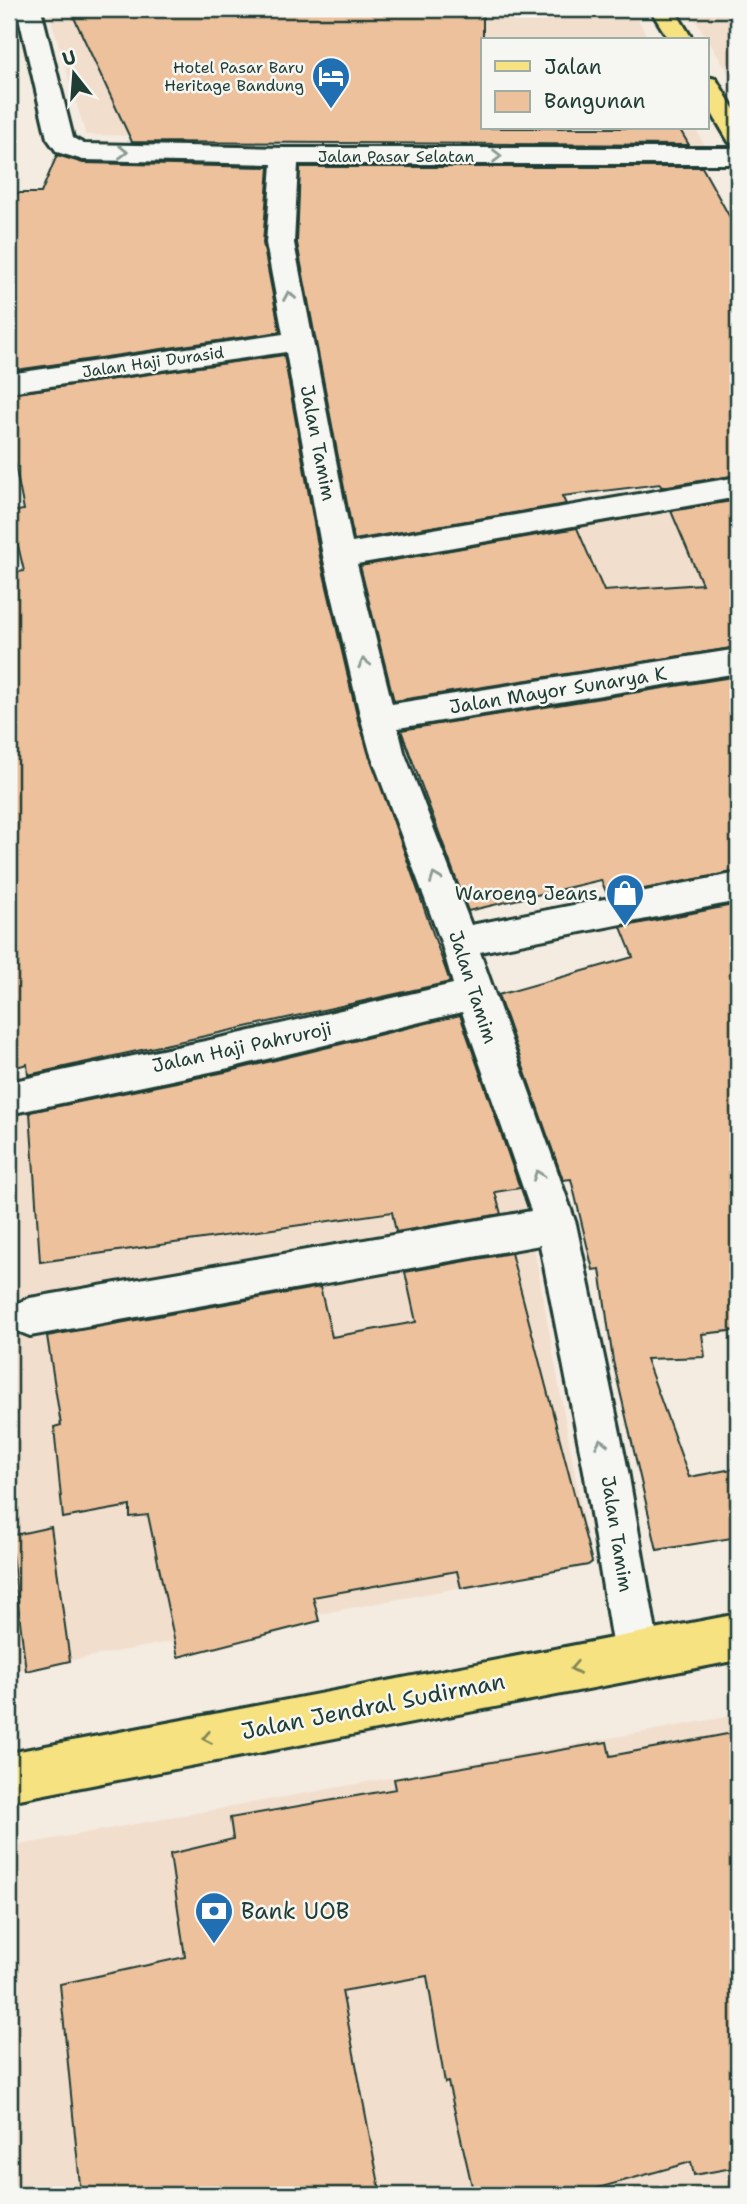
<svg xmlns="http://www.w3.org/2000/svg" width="747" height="2204" viewBox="0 0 747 2204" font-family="'Shantell Sans',sans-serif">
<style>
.built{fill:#f2decd}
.building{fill:#eec19d;stroke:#1f3d34;stroke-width:2}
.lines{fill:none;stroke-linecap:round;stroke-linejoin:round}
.minor-casing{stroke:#1f3d34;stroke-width:6}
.major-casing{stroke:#1f3d34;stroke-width:6}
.minor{fill:#f6f6f2;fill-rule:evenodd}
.major{fill:#f6e281;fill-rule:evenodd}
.oneway{stroke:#8a9a93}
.oneway2{stroke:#808757}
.labels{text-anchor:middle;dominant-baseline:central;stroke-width:5;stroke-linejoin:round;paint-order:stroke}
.far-poi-label{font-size:16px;fill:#1f3d34;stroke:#f6f6f2;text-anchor:end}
.far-street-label{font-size:16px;fill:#1f3d34;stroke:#f6f6f2}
.street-label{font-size:19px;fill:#1f3d34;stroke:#f6f6f2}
.poi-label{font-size:19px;fill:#1f3d34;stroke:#f6f6f2;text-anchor:end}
.near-street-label{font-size:23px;fill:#1f3d34;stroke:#f6f6f2}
.near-poi-label{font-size:23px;fill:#1f3d34;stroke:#f6f6f2;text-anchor:start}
</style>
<rect width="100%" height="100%" fill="#f4ebe1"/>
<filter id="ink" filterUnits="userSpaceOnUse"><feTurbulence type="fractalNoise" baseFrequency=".0143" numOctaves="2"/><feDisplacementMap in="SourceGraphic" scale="14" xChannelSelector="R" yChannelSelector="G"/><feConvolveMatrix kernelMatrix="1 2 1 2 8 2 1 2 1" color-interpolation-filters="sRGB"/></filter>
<g filter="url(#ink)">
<g class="built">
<path d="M 48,9 L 632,9 L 649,40 L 483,40 L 483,128 L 695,128 L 704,145 L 86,135 Z"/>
<path d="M 688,9 L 738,9 L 738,87 Z"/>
<path d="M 738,500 L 738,652 L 410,698 L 377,560 Z"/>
<path d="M 464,1002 L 510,1115 L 591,1563 L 9,1672 L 9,1110 Z"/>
<path d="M 738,1715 L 738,2195 L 9,2195 L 9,1847 Z"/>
</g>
<g class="building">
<path d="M 70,9 L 483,9 L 483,128 L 679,128 L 689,145 L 132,142 Z"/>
<path d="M 57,155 L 83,163 L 269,167 L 263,243 L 280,332 L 9,371 L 9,193 L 41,193 Z"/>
<path d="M 300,167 L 702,167 L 738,232 L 738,475 L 661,487 L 660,484 L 562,496 L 566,504 L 354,540 L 297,243 Z"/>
<path d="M 284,355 L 320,557 L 358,720 L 450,982 L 28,1075 L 27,1064 L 9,1069 L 9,964 L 12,963 L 9,893 L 9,574 L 24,571 L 10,512 L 24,510 L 9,435 L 9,394 Z"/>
<path d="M 738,500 L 738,647 L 394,701 L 360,566 L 577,528 L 604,591 L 702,584 L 671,511 Z"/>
<path d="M 738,676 L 738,871 L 608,896 L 601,880 L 468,911 L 401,730 Z"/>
<path d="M 738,904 L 738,1330 L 702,1334 L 705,1357 L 646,1359 L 689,1477 L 738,1468 L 738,1537 L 657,1550 L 613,1361 L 600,1269 L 593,1270 L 571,1179 L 563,1180 L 498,995 L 633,957 L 621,927 Z"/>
<path d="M 460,1015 L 520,1188 L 495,1192 L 501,1214 L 396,1232 L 392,1212 L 40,1262 L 30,1112 L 230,1071 Z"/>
<path d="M 511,1253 L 592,1562 L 588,1565 L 461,1588 L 457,1571 L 313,1597 L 319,1621 L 178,1657 L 148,1515 L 130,1517 L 130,1506 L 63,1518 L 54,1427 L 61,1425 L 47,1336 L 320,1287 L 332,1337 L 416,1322 L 405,1272 Z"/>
<path d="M 51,1527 L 70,1661 L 26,1671 L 10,1536 Z"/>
<path d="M 738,1732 L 738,2167 L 694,2175 L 691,2162 L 573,2195 L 474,2195 L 448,2082 L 445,2083 L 427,1976 L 342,1991 L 381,2195 L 81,2195 L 60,1984 L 185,1957 L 170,1854 L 233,1839 L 230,1818 L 396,1789 L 394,1779 L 607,1742 L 610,1756 Z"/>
</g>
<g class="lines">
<defs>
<path id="minor" d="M 17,9 L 41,9 L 73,138 L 84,144 L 285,148 L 738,148 L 738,164 L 298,164 L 294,243 L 352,543 L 738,477 L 738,497 L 357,564 L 392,704 L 738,649 L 738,673 L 398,728 L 404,752 L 471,925 L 738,873 L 738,901 L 480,952 L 576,1224 L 628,1471 L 660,1655 L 653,1671 L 637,1678 L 621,1671 L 614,1655 L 584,1471 L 540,1245 L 30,1336 L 15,1330 L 9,1317 L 15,1304 L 30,1298 L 531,1211 L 462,1012 L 229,1068 L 9,1114 L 9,1082 L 229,1036 L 453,984 L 441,942 L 370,752 L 361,719 L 323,556 L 286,352 L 9,392 L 9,374 L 283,334 L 266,243 L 272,164 L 83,160 L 57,152 L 47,138 Z"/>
<g id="major">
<path d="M 650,9 L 674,9 L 693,40 L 669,40 Z"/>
<path d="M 707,77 L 716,79 L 738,116 L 738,145 L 729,142 L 707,105 Z"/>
<path d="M 738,1614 L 738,1660 L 9,1801 L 9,1753 Z"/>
</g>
</defs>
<use href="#minor" class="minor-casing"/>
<use href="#major" class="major-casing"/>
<use href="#minor" class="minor"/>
<use href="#major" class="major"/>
</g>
<defs><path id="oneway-chevron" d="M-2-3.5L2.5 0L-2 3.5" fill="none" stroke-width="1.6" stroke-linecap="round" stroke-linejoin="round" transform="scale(1.75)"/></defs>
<g class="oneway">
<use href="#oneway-chevron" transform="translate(123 152) rotate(1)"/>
<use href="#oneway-chevron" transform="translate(497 156)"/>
<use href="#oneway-chevron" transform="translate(289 296) rotate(-100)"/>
<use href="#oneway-chevron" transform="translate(364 663) rotate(-103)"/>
<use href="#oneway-chevron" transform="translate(435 878) rotate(-111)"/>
<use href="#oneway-chevron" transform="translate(538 1175) rotate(-110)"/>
<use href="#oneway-chevron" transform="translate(601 1443) rotate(-101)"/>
</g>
<g class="oneway2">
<use href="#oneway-chevron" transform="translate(575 1668) rotate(169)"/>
<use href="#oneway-chevron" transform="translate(207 1738) rotate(169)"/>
</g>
</g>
<defs>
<symbol id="hotel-pin" viewBox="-11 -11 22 30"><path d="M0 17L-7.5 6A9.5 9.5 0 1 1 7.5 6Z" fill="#1f6fb2" stroke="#f6f6f2"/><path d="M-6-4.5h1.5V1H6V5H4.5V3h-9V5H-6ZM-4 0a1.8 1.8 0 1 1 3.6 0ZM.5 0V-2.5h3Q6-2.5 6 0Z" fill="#fff"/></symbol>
<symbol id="shop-pin" viewBox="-11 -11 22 30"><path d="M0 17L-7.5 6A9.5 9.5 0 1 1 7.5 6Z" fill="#1f6fb2" stroke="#f6f6f2"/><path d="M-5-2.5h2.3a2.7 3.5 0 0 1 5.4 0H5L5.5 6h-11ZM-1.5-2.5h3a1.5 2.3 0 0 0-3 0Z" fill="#fff"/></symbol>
<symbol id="bank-pin" viewBox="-11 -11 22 30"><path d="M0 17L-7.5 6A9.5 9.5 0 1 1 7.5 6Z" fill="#1f6fb2" stroke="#f6f6f2"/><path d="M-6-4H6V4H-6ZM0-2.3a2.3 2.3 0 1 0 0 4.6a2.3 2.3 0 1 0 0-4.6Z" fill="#fff"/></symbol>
</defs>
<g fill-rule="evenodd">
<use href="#hotel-pin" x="309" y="54" width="44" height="60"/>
<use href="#shop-pin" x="603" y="871" width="44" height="60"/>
<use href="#bank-pin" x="192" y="1889" width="44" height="60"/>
</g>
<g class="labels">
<g class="far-poi-label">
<text x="304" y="67">Hotel Pasar Baru<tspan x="304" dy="18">Heritage Bandung</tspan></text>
</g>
<g class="far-street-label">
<text x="396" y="156">Jalan Pasar Selatan</text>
<text transform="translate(153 362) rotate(-8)">Jalan Haji Durasid</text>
</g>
<g class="street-label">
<text transform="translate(318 443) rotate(79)">Jalan Tamim</text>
<text transform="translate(558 690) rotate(-9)">Jalan Mayor Sunarya K</text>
<text transform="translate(473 987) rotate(72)">Jalan Tamim</text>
<text transform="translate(242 1047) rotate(-12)">Jalan Haji Pahruroji</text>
<text transform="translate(617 1534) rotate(81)">Jalan Tamim</text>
</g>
<g class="poi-label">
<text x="598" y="893">Waroeng Jeans</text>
</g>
<g class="near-street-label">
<text transform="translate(373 1706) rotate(-11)">Jalan Jendral Sudirman</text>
</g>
<g class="near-poi-label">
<text x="241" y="1911">Bank UOB</text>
</g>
</g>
<rect width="747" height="2204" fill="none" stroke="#f6f6f2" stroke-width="35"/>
<rect x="18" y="18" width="712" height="2169" fill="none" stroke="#1f3d34" stroke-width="2.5" filter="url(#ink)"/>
<rect x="481" y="38" width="228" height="91" fill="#f6f6f2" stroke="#a0aca6" stroke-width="2"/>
<rect x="495" y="61" width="35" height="10" fill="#f6e281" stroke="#a0aca6" stroke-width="2"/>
<text x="544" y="74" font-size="21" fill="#1f3d34">Jalan</text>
<rect x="495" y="91" width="35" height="21" fill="#eec19d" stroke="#a0aca6" stroke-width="2"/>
<text x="544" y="108" font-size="21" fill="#1f3d34">Bangunan</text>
<g transform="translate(74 74) rotate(343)" stroke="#f6f6f2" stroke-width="5" paint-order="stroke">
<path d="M0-5L12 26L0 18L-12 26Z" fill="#1f3d34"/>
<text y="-10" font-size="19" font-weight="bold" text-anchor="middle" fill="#1f3d34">U</text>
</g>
</svg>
